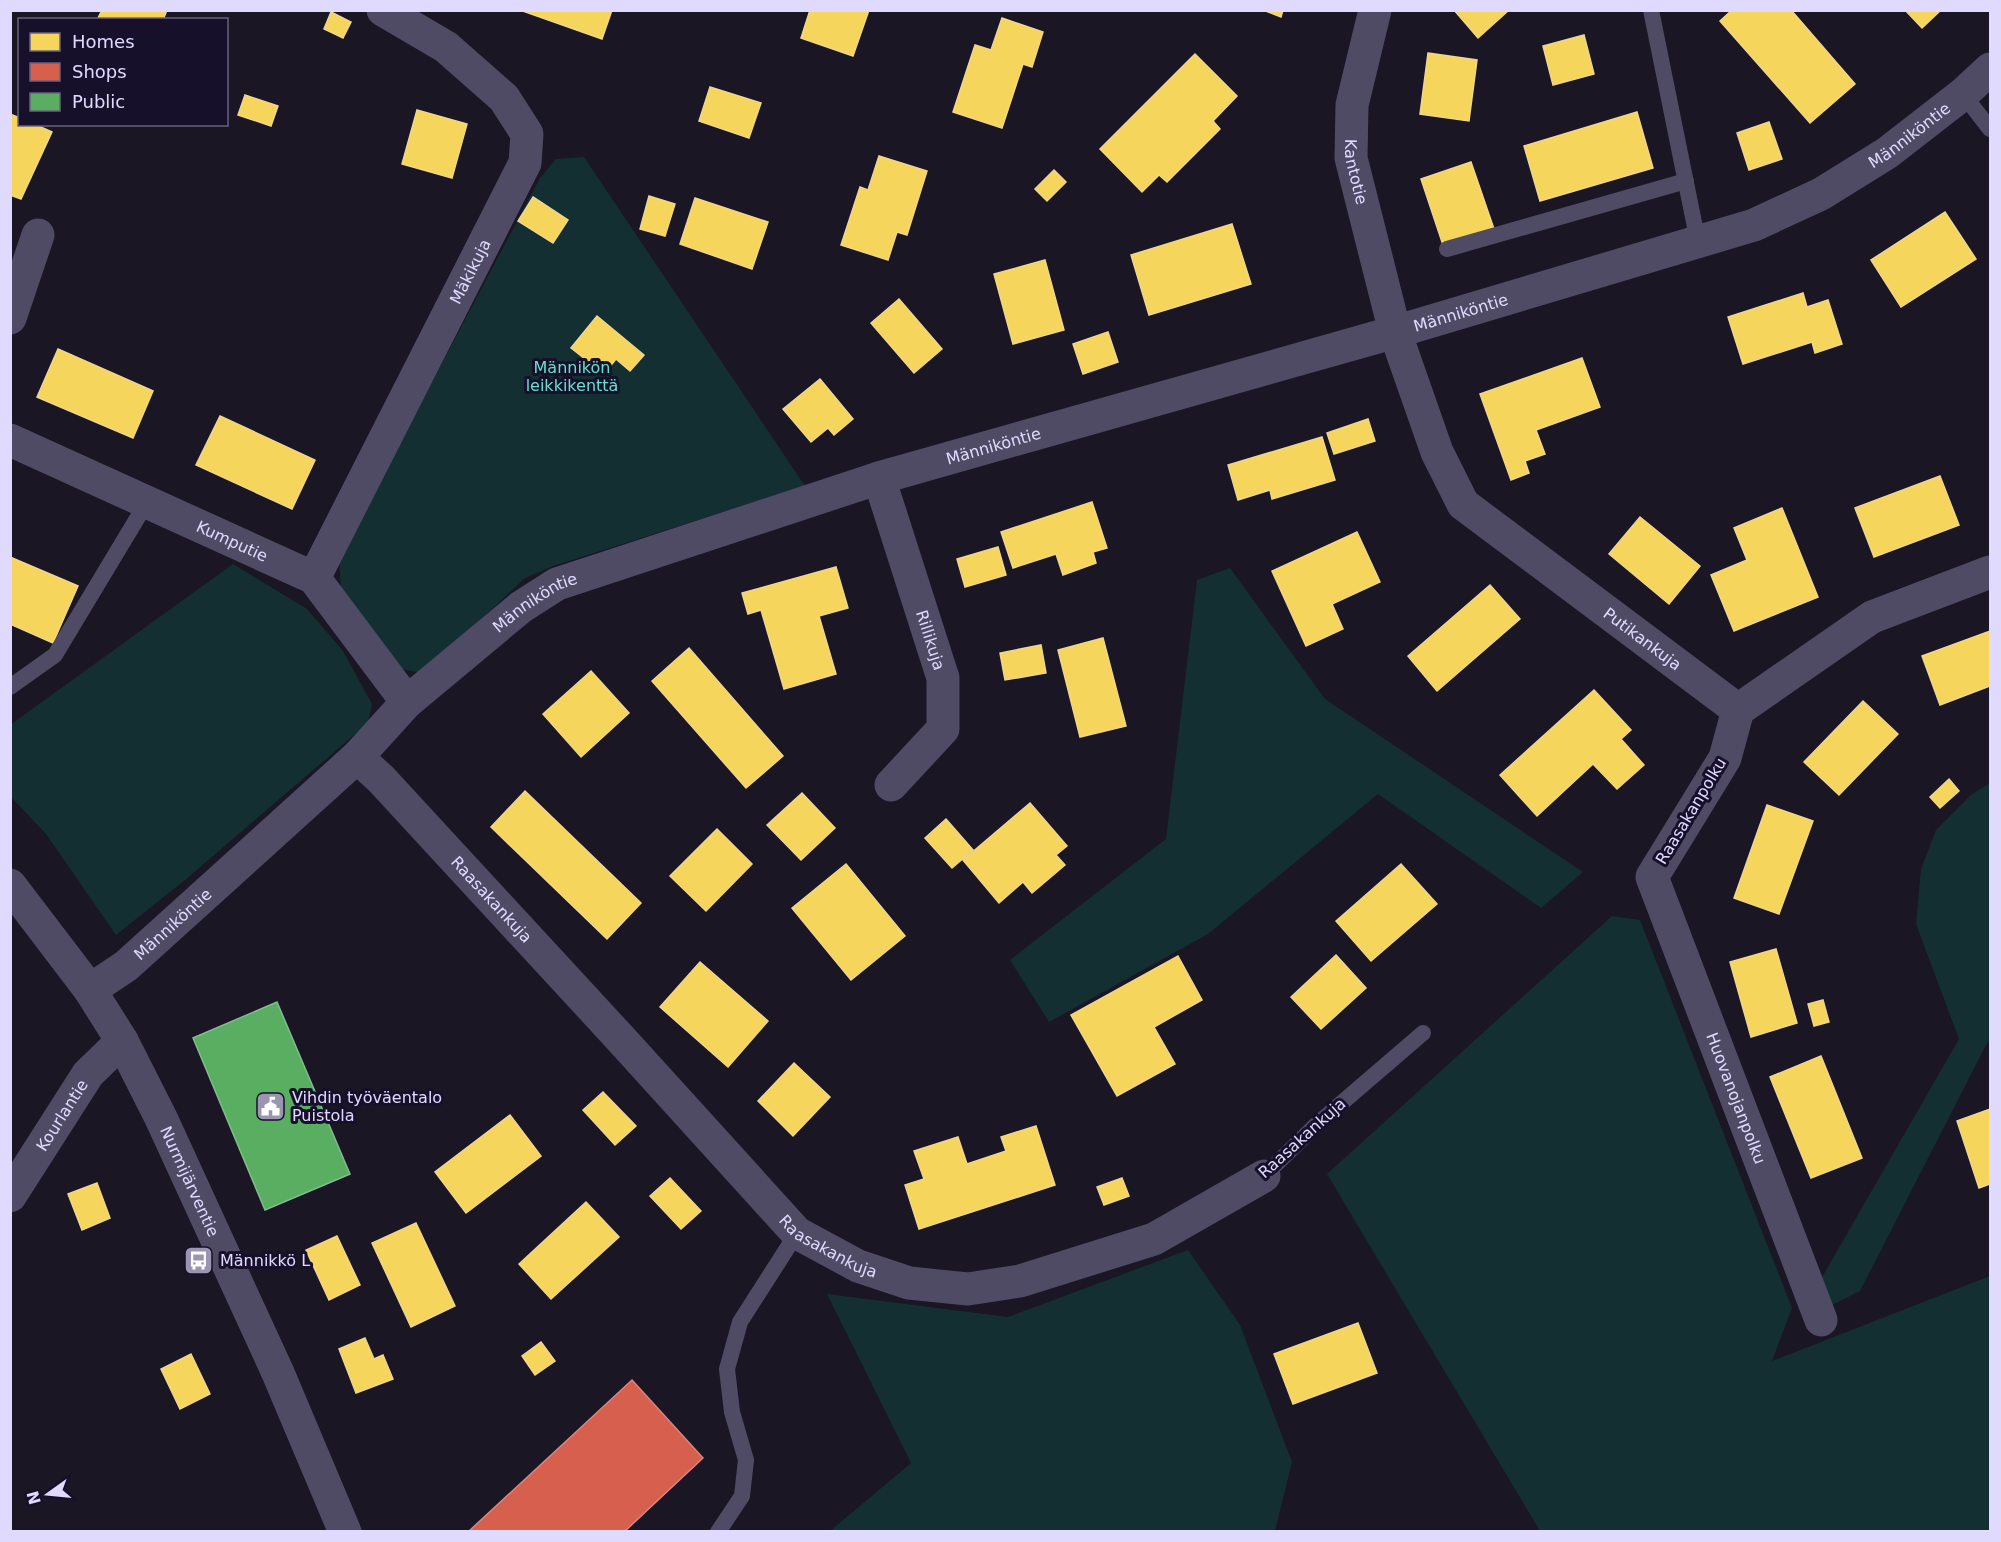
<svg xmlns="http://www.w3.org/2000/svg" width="2001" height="1542" viewBox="0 0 2001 1542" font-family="'DejaVu Sans',sans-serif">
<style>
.green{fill:#142f32}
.homes{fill:#f6d55c;stroke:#f0d68d;stroke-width:1.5}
.shops{fill:#d6604d;stroke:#d98582;stroke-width:1.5}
.public{fill:#5aae61;stroke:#82bb90;stroke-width:1.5}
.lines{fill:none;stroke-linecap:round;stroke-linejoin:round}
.service{stroke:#4f4b65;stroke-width:16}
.minor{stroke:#4f4b65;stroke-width:33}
.tertiary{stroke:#4f4b65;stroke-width:33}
.labels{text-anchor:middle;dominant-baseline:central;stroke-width:6;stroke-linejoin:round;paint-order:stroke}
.street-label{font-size:16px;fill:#e1daff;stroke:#17102a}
.park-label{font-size:16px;fill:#63e2cd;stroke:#17102a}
.poi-label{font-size:16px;fill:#e1daff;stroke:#17102a;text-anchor:start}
</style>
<rect width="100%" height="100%" fill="#1a1624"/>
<g class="green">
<path d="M 584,157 L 805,486 L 553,566 L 525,578 L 434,663 L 420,673 L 397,668 L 341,590 L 339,558 L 540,178 L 556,159 Z"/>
<path d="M 233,564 L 307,609 L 343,651 L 372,704 L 368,723 L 185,880 L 116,935 L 46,834 L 11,797 L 10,725 Z"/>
<path d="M 1230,568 L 1325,699 L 1583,872 L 1541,908 L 1378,794 L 1208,934 L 1049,1022 L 1010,960 L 1166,839 L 1197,580 Z"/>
<path d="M 1990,783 L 1990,1039 L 1986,1045 L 1860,1291 L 1832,1305 L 1821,1279 L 1959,1039 L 1916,924 L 1921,869 L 1936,830 L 1971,795 Z"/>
<path d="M 1612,916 L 1640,920 L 1792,1308 L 1772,1361 L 1990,1276 L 1990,1531 L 1540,1531 L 1327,1174 Z"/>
<path d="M 1188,1250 L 1240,1325 L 1292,1462 L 1275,1531 L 830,1531 L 911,1463 L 827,1294 L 1008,1317 Z"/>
</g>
<g class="homes">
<path d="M 102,10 L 167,10 L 163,20 L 97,20 Z"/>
<path d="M 520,10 L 612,10 L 602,39 Z"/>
<path d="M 810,10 L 869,10 L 853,56 L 801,38 Z"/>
<path d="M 1263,10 L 1283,10 L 1281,17 Z"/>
<path d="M 1454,10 L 1509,10 L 1478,38 Z"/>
<path d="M 1732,10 L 1791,10 L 1855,84 L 1810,123 L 1720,21 Z"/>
<path d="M 1905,10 L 1941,10 L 1922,28 Z"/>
<path d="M 331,12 L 351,22 L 343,38 L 324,29 Z"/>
<path d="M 1002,18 L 1043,32 L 1032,67 L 1023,64 L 1002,128 L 953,112 L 975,45 L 991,50 Z"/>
<path d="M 1584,35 L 1594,74 L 1553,85 L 1543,46 Z"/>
<path d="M 1428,53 L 1477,60 L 1469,121 L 1420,114 Z"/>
<path d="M 1195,54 L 1237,96 L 1213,121 L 1220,129 L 1167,182 L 1159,175 L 1142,192 L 1100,149 Z"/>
<path d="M 710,87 L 761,103 L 749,138 L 699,121 Z"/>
<path d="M 245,95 L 278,106 L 271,126 L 238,115 Z"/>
<path d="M 417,110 L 467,124 L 452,178 L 402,164 Z"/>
<path d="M 1637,112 L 1653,168 L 1540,201 L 1524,146 Z"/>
<path d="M 10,114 L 20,118 L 20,124 L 34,124 L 52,132 L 21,199 L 10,195 Z"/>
<path d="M 1769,122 L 1782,159 L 1749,170 L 1737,133 Z"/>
<path d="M 879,156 L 927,171 L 907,235 L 897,232 L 888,260 L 841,245 L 860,187 L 868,190 Z"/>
<path d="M 1471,162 L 1494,229 L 1443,245 L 1421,179 Z"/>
<path d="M 1054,170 L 1066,182 L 1047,201 L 1035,189 Z"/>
<path d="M 649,196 L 675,204 L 665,236 L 640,229 Z"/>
<path d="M 533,197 L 568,220 L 553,243 L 518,221 Z"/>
<path d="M 695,198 L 768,222 L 752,269 L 680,244 Z"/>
<path d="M 1945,212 L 1976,259 L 1901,307 L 1871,260 Z"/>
<path d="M 1232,224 L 1251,284 L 1149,315 L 1131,255 Z"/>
<path d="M 1045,260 L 1064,330 L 1013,344 L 994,274 Z"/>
<path d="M 1803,293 L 1807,307 L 1828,300 L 1842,344 L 1815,353 L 1812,342 L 1743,364 L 1728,317 Z"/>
<path d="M 899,299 L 942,349 L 914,373 L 871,323 Z"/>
<path d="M 597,316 L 644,355 L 630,371 L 616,359 L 604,374 L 571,348 Z"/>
<path d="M 1108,332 L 1118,362 L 1083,374 L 1073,344 Z"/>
<path d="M 58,349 L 153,391 L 133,438 L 37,397 Z"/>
<path d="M 1582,358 L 1600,407 L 1536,430 L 1545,454 L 1525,461 L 1529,473 L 1511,480 L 1480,394 Z"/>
<path d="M 820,379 L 853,419 L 834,435 L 828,428 L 811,442 L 783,409 Z"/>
<path d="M 220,416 L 315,460 L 292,509 L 196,465 Z"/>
<path d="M 1368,419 L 1375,441 L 1334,454 L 1327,433 Z"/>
<path d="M 1322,437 L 1335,480 L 1272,499 L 1270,490 L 1238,500 L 1228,465 Z"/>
<path d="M 1940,476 L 1959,525 L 1874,557 L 1855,508 Z"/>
<path d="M 1092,502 L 1107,548 L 1093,552 L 1096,563 L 1063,575 L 1056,554 L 1013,568 L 1001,532 Z"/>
<path d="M 1782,508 L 1818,597 L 1734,631 L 1711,575 L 1747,560 L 1734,528 Z"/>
<path d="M 1640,517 L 1700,566 L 1669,604 L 1609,554 Z"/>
<path d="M 1357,532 L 1380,582 L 1332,604 L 1343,629 L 1306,646 L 1272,571 Z"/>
<path d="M 998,547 L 1006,575 L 965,587 L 957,559 Z"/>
<path d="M 10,557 L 78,586 L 53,643 L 10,624 Z"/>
<path d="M 836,567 L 848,608 L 819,616 L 836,674 L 784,689 L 761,610 L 748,614 L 742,593 Z"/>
<path d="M 1490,585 L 1520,619 L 1437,691 L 1408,656 Z"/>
<path d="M 1990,631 L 1990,686 L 1940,705 L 1922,656 Z"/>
<path d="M 1103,638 L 1126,726 L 1080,737 L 1058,650 Z"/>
<path d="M 1041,645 L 1046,673 L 1005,680 L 1000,653 Z"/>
<path d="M 689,648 L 783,756 L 746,788 L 652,681 Z"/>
<path d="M 591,671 L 629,713 L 581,757 L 543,714 Z"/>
<path d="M 1594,690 L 1631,730 L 1621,739 L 1644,765 L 1617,789 L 1593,764 L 1537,816 L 1500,775 Z"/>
<path d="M 1863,701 L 1898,734 L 1839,795 L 1804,762 Z"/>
<path d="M 1949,779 L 1959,791 L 1940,808 L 1930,797 Z"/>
<path d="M 525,791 L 641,903 L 607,939 L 491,827 Z"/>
<path d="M 802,793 L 835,828 L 801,860 L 767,825 Z"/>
<path d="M 1030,803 L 1067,846 L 1056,855 L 1065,865 L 1032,893 L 1023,882 L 999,903 L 963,860 Z"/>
<path d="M 1767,805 L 1813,821 L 1779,914 L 1734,898 Z"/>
<path d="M 946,819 L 973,850 L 952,868 L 925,838 Z"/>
<path d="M 717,829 L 752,864 L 706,911 L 670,876 Z"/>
<path d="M 846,864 L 905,936 L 851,980 L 792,908 Z"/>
<path d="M 1401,864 L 1437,904 L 1371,961 L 1336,921 Z"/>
<path d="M 1776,949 L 1797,1023 L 1751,1037 L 1730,962 Z"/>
<path d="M 1336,955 L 1366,988 L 1321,1029 L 1291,997 Z"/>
<path d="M 1178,956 L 1202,1000 L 1154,1027 L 1175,1064 L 1117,1096 L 1071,1015 Z"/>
<path d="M 700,962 L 768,1021 L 728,1067 L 660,1007 Z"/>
<path d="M 1823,1000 L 1829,1022 L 1814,1026 L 1808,1004 Z"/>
<path d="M 1821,1056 L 1862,1158 L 1811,1178 L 1770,1077 Z"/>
<path d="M 794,1063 L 830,1097 L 793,1136 L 758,1101 Z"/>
<path d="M 603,1092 L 636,1126 L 615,1145 L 583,1110 Z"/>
<path d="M 1990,1109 L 1990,1184 L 1979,1188 L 1957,1121 Z"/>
<path d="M 510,1115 L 541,1156 L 466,1213 L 435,1172 Z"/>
<path d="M 1036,1126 L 1055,1185 L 919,1229 L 905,1185 L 924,1179 L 914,1151 L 958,1137 L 967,1164 L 1006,1151 L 1001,1137 Z"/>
<path d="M 670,1178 L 701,1211 L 681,1229 L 650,1196 Z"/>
<path d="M 1122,1178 L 1129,1196 L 1104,1205 L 1097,1187 Z"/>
<path d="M 97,1183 L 110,1218 L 82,1230 L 68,1194 Z"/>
<path d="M 586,1202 L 619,1237 L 551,1299 L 519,1264 Z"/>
<path d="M 416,1223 L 455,1306 L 411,1327 L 372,1243 Z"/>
<path d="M 337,1236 L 360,1285 L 329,1300 L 306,1250 Z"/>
<path d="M 1358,1323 L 1377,1373 L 1293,1404 L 1274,1354 Z"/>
<path d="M 365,1338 L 374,1359 L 383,1355 L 393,1379 L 356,1393 L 339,1349 Z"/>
<path d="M 541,1342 L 555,1361 L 535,1375 L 522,1356 Z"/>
<path d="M 191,1354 L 210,1394 L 180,1409 L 161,1369 Z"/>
</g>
<path class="shops" d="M 632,1380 L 703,1458 L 624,1532 L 468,1532 Z"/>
<path class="public" d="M 277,1002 L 350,1174 L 265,1210 L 193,1038 Z"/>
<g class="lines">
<g class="service">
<path d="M 1651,10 L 1698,242"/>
<path d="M 1963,94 L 1990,129"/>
<path d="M 1447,249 L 1686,181"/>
<path d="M 10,687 L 55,655 L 147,502"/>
<path d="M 1264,1176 L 1316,1125 L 1423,1033"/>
<path d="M 718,1532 L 742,1496 L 746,1460 L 732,1412 L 727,1369 L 740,1322 L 797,1233"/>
</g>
<g class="minor">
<path id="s1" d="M 1375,10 L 1352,105 L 1351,158 L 1395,332 L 1437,452 L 1463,504 L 1738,710 L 1872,617 L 1990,572"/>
<path d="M 10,318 L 38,235"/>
<path id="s2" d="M 10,440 L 314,578 L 407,702"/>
<path id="s3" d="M 879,478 L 943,678 L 943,729 L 891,785"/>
<path id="s4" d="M 314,578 L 525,163 L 527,134 L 504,98 L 446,47 L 383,10"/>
<path id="s5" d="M 1738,710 L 1725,758 L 1652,877 L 1821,1320"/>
<path id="s6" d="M 357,757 L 381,779 L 620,1038 L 797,1233 L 858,1266 L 909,1283 L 968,1289 L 1020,1281 L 1154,1239 L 1264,1176"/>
<path id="s7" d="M 90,990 L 126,966 L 357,757 L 407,702 L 521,607 L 557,584 L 879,478 L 1395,332 L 1754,225 L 1821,194 L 1887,153 L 1963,94 L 1990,69"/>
<path id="s8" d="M 10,1196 L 88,1074 L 122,1041"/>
</g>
<path class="tertiary" id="s9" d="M 10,885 L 90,990 L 122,1041 L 161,1118 L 278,1373 L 345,1532"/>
</g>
<defs>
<symbol id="civic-square" viewBox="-11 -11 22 22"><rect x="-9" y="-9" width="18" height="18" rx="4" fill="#9b95b2" stroke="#17102a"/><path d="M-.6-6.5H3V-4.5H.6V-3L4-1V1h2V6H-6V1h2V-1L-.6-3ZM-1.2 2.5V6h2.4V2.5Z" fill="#fff"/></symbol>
<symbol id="bus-square" viewBox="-11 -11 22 22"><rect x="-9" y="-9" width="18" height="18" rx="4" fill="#9b95b2" stroke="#17102a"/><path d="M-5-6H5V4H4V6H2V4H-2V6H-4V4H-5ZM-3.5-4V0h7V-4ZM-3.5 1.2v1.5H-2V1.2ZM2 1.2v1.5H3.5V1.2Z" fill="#fff"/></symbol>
</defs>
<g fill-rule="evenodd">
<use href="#civic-square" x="254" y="1090" width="33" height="33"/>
<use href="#bus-square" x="182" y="1244" width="33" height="33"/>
</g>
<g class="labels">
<g class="street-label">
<text stroke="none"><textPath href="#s7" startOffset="2050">Männiköntie</textPath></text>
<text stroke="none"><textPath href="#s1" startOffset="165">Kantotie</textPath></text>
<text stroke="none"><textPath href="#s4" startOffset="344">Mäkikuja</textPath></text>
<text stroke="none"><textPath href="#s7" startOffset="1564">Männiköntie</textPath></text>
<text stroke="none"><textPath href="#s7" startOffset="1078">Männiköntie</textPath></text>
<text stroke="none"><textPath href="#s2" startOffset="244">Kumputie</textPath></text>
<text stroke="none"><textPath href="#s7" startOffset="592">Männiköntie</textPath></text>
<text stroke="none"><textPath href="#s3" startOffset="170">Rillikuja</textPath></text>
<text stroke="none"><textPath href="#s1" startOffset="740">Putikankuja</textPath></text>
<text transform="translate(1691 811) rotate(-59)">Raasakanpolku</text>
<text stroke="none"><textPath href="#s6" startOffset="196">Raasakankuja</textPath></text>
<text stroke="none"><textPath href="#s7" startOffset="106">Männiköntie</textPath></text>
<text stroke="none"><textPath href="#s5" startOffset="426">Huovanojanpolku</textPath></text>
<text stroke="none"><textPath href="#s8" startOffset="96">Kourlantie</textPath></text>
<text transform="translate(1302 1138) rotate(-42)">Raasakankuja</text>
<text stroke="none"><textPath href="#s9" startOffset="348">Nurmijärventie</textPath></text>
<text stroke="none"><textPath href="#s6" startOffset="682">Raasakankuja</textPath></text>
</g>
<g class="park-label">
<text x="572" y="367">Männikön<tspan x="572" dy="18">leikkikenttä</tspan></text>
</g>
<g class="poi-label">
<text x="292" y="1097">Vihdin työväentalo<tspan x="292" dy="18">Puistola</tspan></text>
<text x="220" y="1260">Männikkö L</text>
</g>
</g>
<rect width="2001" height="1542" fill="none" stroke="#e1daff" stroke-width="24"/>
<rect x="18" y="18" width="210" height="108" fill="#17102a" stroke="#68617f" stroke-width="1.5"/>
<rect x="30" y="33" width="30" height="18" fill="#f6d55c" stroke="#68617f" stroke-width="1.5"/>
<text x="72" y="48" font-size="18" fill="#e1daff">Homes</text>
<rect x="30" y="63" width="30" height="18" fill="#d6604d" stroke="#68617f" stroke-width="1.5"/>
<text x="72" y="78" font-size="18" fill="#e1daff">Shops</text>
<rect x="30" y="93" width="30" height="18" fill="#5aae61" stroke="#68617f" stroke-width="1.5"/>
<text x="72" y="108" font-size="18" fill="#e1daff">Public</text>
<g transform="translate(48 1494) rotate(255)" stroke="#17102a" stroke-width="4.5" paint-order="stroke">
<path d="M0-4.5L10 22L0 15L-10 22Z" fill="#e1daff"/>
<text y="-9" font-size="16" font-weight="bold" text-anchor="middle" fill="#e1daff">N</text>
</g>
</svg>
